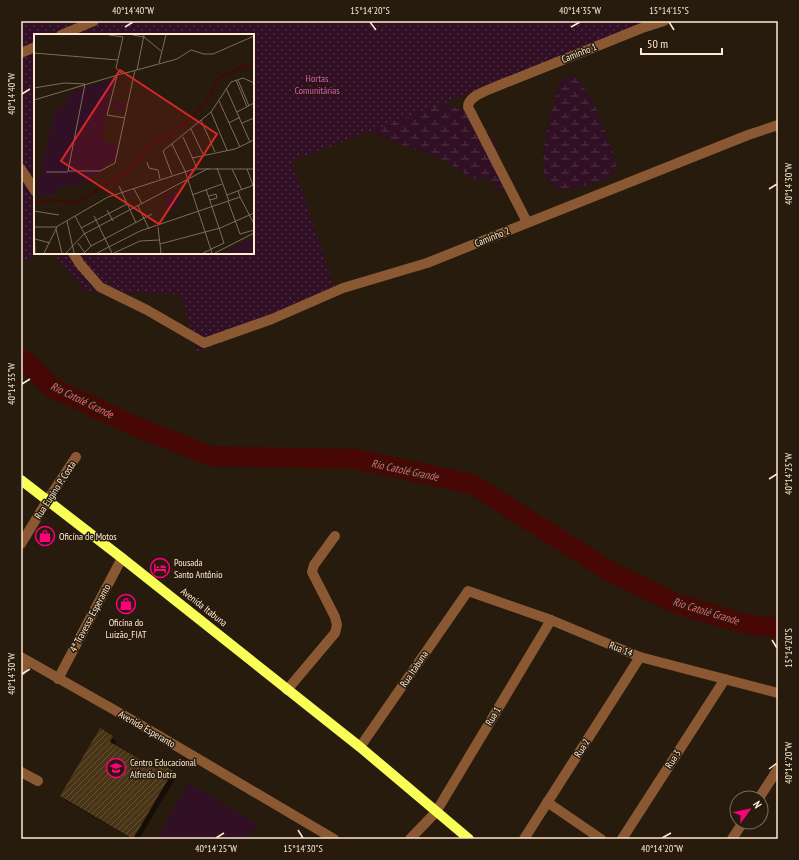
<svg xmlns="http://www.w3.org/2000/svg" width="799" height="860" viewBox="0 0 799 860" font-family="'PT Sans Narrow',sans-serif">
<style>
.wetland{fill:url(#wetland-marsh)}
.park{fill:#310f24}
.garden{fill:url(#garden-dots)}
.shadow{fill:#0007}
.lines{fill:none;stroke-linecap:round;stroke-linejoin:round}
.river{stroke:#470705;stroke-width:20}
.building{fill:url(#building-hatch)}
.minor{stroke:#8a5933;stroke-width:10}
.major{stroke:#faff58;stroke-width:10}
.ticks{fill:none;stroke:#ffe9d1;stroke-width:1.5}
.labels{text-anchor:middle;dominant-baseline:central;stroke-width:3;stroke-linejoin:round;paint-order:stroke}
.street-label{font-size:10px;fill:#ffe9d1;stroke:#261b0c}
.park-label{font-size:10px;fill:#eb51d3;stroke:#261b0c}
.poi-label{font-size:10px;fill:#ffe9d1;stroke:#261b0c;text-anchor:start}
.water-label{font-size:11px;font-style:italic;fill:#ff5f74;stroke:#261b0c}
.inset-river{fill:none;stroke:#470705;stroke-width:2}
.inset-road{fill:none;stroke:#7d6d5b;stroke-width:1}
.view{fill:#d62828;fill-opacity:0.15;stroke:#d62828;stroke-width:2}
.inset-edge{fill:none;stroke:#ffe9d1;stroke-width:2}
.neatline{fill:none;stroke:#ffe9d1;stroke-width:1.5}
.ticks-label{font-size:10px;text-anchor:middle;fill:#ffe9d1}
</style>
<defs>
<pattern id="wetland-marsh" width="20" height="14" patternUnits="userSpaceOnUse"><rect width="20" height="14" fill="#310f24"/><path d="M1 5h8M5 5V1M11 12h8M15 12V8" fill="none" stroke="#503243"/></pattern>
<pattern id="garden-dots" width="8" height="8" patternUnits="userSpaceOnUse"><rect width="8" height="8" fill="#310f24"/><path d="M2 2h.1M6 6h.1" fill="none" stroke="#503243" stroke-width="1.8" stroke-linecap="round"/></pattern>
<pattern id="building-hatch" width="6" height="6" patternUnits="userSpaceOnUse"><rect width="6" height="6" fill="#493516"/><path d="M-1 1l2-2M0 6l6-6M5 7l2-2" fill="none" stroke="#645237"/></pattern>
</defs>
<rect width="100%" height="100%" fill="#261b0c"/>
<g class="wetland">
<path d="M 571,75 L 579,79 L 596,109 L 615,156 L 616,170 L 607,179 L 583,186 L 564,190 L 554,188 C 551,184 546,179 545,175 C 538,156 554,102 560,81 Z"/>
<path d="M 417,95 L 451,107 L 473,111 L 494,141 L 504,170 L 503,194 L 489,179 L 472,179 L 453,166 L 432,155 L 399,144 L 366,129 Z"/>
</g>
<path class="park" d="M 189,783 L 257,824 L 249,839 L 156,839 Z"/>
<path class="garden" d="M 21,21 L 659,21 L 292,161 L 337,295 L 198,353 L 180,294 L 85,292 L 53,253 L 253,253 L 253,35 L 35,35 L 35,253 L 45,253 L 21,262 Z"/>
<path class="shadow" d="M 101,730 L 116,741 L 114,746 L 157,771 L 161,764 L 177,776 L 139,839 L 132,839 L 65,800 L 61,796 Z"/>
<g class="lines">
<path class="river" d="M 21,359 L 25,361 L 51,387 L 132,425 L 210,456 L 355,459 L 472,484 L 611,572 L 675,603 L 746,624 L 778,628"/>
</g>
<path class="building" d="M 100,728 L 113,736 L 110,742 L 156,769 L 160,763 L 173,771 L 133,839 L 60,796 Z"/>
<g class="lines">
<g class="minor">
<path d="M 61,35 L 94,21"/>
<path d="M 21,53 L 35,47"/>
<path d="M 21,169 L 35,191"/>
<path d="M 527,222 L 468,107 C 468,96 486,91 495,87 L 642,28 L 664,21"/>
<path d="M 73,253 L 80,264 L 100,287 L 147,310 L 204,343 L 272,319 L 343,288 L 427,263 L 748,135 L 778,125"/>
<path d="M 21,544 L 47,501 L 76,457"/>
<path d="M 21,657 L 139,724 L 334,839"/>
<path d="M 21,671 L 27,661"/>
<path d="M 58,679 L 122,558"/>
<path d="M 287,690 L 335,633 L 337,625 L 335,617 L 312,572 L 314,565 L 335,536"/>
<path d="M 360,747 L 468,591 L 551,620 L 640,657 L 778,693"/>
<path d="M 21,772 L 38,781"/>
<path d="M 759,798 L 778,769"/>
<path d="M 547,802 L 601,839"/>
<path d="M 410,839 L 436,812 L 551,620"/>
<path d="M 524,839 L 640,657"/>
<path d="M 622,839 L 725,679"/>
<path d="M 732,839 L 743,822"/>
</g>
<path class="major" d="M 21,480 L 122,558 L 360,747 L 469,839"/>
</g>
<path class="ticks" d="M 370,22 L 376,30M 669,22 L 674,30M 125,27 L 133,22M 571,27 L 580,22M 22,94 L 30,89M 769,189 L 777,184M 22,384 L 30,379M 769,479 L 777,474M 772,640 L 777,648M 22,674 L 30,669M 769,769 L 777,763M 298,830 L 303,838M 216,838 L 224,833M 662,838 L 671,833"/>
<defs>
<symbol id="shop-ring" viewBox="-11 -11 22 22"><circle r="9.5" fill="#261b0c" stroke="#fc007d" stroke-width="1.5"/><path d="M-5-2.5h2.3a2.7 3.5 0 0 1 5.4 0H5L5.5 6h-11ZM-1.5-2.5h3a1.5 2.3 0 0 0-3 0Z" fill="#fc007d"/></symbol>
<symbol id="hotel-ring" viewBox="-11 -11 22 22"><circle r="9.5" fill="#261b0c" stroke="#fc007d" stroke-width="1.5"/><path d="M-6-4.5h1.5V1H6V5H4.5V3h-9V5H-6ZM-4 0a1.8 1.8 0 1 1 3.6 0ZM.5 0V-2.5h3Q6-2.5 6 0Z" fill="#fc007d"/></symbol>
<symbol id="school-ring" viewBox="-11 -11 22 22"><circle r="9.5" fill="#261b0c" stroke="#fc007d" stroke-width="1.5"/><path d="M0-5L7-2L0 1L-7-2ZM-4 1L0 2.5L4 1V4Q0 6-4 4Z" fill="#fc007d"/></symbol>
</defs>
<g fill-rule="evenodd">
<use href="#shop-ring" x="34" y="525" width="22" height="22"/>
<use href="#hotel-ring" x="149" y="557" width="22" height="22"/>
<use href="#shop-ring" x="115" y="593" width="22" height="22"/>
<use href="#school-ring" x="105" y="757" width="22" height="22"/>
</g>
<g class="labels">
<g class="street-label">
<text transform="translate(579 53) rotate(-22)">Caminho 1</text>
<text transform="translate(492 237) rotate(-22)">Caminho 2</text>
<text transform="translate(55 490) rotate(-57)">Rua Eugino P. Costa</text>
<text transform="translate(204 607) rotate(38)">Avenida Itabuna</text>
<text transform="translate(90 618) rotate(-62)">4ª Travessa Esperanto</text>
<text transform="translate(621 649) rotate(22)">Rua 14</text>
<text transform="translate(414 669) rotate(-56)">Rua Itabuna</text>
<text transform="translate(493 716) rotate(-59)">Rua 1</text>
<text transform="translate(147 729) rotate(30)">Avenida Esperanto</text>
<text transform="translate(582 748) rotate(-57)">Rua 2</text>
<text transform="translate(673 759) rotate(-57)">Rua 3</text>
</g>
<g class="park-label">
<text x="317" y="78">Hortas<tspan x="317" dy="12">Comunitárias</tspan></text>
</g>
<g class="poi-label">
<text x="59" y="536">Oficína de Motos</text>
<text x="174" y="562">Pousada<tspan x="174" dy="12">Santo Antônio</tspan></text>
<text x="126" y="622" text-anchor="middle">Oficína do<tspan x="126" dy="12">Luizão_FIAT</tspan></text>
<text x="130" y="762">Centro Educacional<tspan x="130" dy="12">Alfredo Dutra</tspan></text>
</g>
<g class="water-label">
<text transform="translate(82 400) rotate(26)">Rio Catolé Grande</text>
<text transform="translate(405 470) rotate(12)">Rio Catolé Grande</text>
<text transform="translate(706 611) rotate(17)">Rio Catolé Grande</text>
</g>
</g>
<g transform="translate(34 34)">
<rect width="220" height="220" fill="#261b0c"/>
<path d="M 79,67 L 92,70 L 90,77 L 83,76 L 78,70 ZM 220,203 L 220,219 L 188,219 Z" fill="#310f24"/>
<path d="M131 167a7 7 0 1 1 14 0a7 7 0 1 1-14 0Z" fill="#310f24"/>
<path d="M 80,45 L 67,106 L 85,111 L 82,130 L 74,128 L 67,139 L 59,140 L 58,147 L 21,155 L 22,161 L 1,161 L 21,76 L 34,71 L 32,63 L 39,57 Z" fill="#310f24"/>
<path class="inset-river" d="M 0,169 L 15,166 L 44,168 L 85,143 L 94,137 L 117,109 L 137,100 L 153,88 L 175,64 L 182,48 L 189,41 L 220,29"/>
<path class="inset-road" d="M 75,1 L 89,3 L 82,34 L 88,40 L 143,25 L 157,16 L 170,20 L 179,20 L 220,2M 99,1 L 110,3 L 127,17M 0,19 L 84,26M 125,29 L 132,1M 103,36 L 110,1M 83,42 L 73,81 L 91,84M 202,46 L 213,73M 204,46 L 215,72M 0,54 L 30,49 L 51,50 L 34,137 L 66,137 L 81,129 L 101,36M 192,54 L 216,108M 0,66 L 87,40M 185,67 L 206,113M 177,78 L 193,116M 203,78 L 220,69M 167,86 L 181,118M 195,89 L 206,83M 208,89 L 220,84M 157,95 L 169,120M 149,103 L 163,134M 138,110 L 151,137 L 178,219M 158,124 L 201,115 L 220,106M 113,128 L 115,134 L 124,136 L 126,145M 183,134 L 195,167M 198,135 L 208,156M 213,135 L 220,154M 12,138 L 34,138M 138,141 L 129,117 L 177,78 L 197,48 L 209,44 L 220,49M 85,152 L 102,189M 100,155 L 108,170M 158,161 L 188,150M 193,161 L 220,151M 175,162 L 182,160 L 183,164 L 176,166M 206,163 L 220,190M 194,167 L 206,200 L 220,196M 104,172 L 115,195M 73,176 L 79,187M 0,177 L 25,181M 41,182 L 57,212M 60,182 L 78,219M 0,185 L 1,219M 33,187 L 40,219M 0,193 L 22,193 L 74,163 L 160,135 L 220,135M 124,193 L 127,219M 47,194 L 93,170M 22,195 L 28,219M 1,205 L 16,209M 44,209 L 51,219M 126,210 L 186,194 L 220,179M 10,219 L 23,193M 32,219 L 50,200 L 175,134M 50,219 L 57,212 L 118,180M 63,219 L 106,197 L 206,163 L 204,157M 80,219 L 106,207 L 125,206M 169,219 L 190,209 L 172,155M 181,219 L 220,199"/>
<path class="view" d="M 86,36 L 183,100 L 125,190 L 27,127 Z"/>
<rect width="220" height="220" class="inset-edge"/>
</g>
<rect width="799" height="860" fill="none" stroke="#261b0c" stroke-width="44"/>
<g transform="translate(749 810) rotate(57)"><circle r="19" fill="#261b0c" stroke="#7d6d5b"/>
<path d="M0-3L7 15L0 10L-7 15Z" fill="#fc007d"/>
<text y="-6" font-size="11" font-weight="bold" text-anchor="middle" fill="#ffe9d1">N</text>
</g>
<path d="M641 48v6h81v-6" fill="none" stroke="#ffe9d1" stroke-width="2"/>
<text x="647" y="48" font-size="12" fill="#ffe9d1" stroke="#261b0c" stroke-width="3" paint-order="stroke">50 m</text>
<rect x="22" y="22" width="755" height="816" class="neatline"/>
<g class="ticks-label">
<text x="133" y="14">40°14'40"W</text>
<text x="370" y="14">15°14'20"S</text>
<text x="580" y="14">40°14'35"W</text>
<text x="669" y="14">15°14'15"S</text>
<text transform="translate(11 94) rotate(-90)" y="4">40°14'40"W</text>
<text transform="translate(788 184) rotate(-90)" y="4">40°14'30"W</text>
<text transform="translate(11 384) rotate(-90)" y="4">40°14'35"W</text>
<text transform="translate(788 474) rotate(-90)" y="4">40°14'25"W</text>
<text transform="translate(788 648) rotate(-90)" y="4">15°14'20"S</text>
<text transform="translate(11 674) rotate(-90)" y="4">40°14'30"W</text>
<text transform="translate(788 763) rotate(-90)" y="4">40°14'20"W</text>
<text x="216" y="852">40°14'25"W</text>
<text x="303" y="852">15°14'30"S</text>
<text x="662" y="852">40°14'20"W</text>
</g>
</svg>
